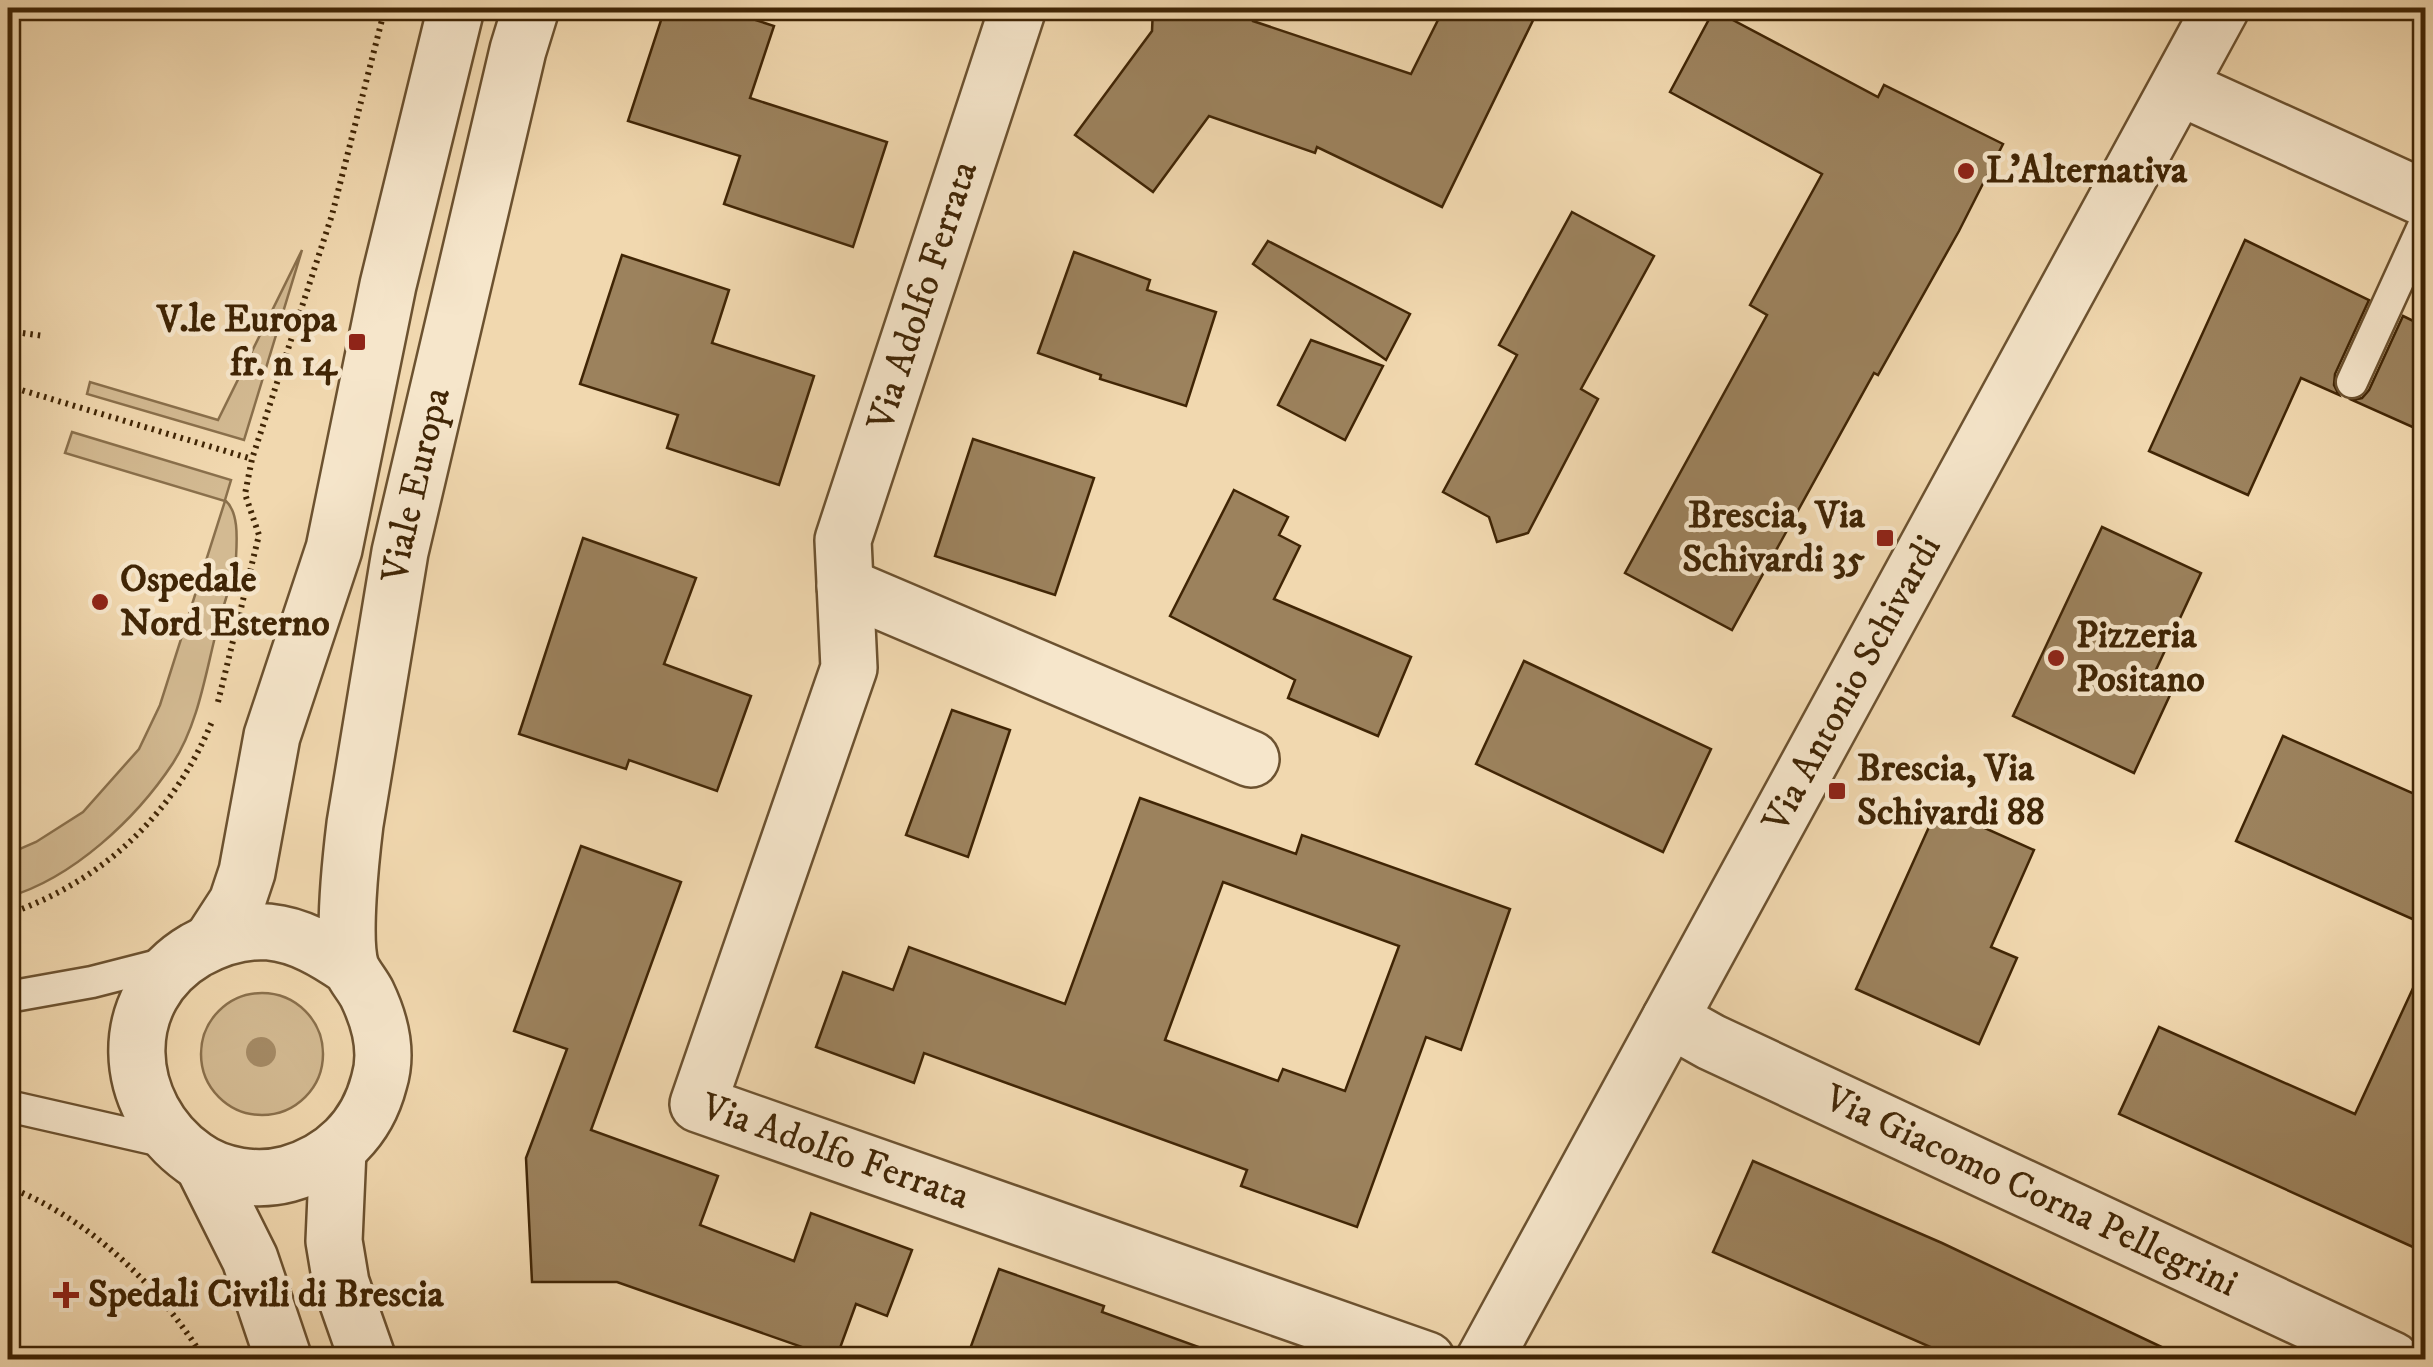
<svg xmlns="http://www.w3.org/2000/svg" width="2433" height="1367" viewBox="0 0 2433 1367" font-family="'IM FELL DW Pica',serif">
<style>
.green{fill:#d3ba92;stroke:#8a704c;stroke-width:2.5}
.building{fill:#9c825d;stroke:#402505;stroke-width:2.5;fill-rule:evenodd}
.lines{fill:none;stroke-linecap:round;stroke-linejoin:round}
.service-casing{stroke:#6c5230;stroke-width:35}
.minor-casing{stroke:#6c5230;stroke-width:60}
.tertiary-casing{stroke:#6c5230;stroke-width:60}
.path{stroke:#402505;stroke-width:6;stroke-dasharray:2.5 5;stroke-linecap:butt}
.service{stroke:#f6e6cb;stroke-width:30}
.minor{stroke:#f6e6cb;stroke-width:55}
.tertiary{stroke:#f6e6cb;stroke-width:55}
.tree{fill:#a48a65}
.poi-dot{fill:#8f2418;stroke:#f6e6cb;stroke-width:4}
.labels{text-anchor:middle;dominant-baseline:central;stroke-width:9;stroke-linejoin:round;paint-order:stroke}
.poi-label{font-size:38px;font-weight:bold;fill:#402505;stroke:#f6e6cb;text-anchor:start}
.street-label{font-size:38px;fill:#402505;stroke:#f6e6cb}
</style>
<rect width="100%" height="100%" fill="#f1d8af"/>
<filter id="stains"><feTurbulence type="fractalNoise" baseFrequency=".002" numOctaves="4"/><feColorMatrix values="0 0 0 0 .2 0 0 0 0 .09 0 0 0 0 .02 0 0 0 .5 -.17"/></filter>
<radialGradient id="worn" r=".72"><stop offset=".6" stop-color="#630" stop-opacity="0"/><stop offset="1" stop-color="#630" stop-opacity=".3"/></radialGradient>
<g class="green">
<path d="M 302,250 L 244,440 L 87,394 L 90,382 L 218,420 Z"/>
<path d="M 72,432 L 231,480 L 225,500 C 239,512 237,539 236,558 C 233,580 224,603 218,625 C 206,670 199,723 173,763 C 136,819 73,878 8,897 L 8,854 L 36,842 L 83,812 L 139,749 L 160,705 L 225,501 L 65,453 Z"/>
<circle cx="262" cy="1054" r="61"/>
</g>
<g class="building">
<path d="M 665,8 L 718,8 L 774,26 L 750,98 L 887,142 L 853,247 L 724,204 L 740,156 L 628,121 Z"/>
<path d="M 1153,8 L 1254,8 L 1253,21 L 1411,74 L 1444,8 L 1539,8 L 1442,207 L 1317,147 L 1315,153 L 1209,116 L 1153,192 L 1075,135 L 1152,31 Z"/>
<path d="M 1714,10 L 1878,97 L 1884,85 L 2003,144 L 1959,231 L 1878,375 L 1874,373 L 1732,630 L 1625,573 L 1767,315 L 1750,305 L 1822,174 L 1670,92 Z"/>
<path d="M 1572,212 L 1654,256 L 1581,389 L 1598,399 L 1528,533 L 1497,542 L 1489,517 L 1443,492 L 1517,355 L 1499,345 Z"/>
<path d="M 2245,240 L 2369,300 L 2335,374 L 2334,385 L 2339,395 L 2301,378 L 2248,495 L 2149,451 Z"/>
<path d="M 1268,241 L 1410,314 L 1386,360 L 1253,264 Z"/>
<path d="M 1074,252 L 1150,280 L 1147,290 L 1216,312 L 1186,406 L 1100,379 L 1101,375 L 1038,353 Z"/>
<path d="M 622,255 L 729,290 L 712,343 L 814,376 L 779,485 L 667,448 L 678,415 L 580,384 Z"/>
<path d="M 2403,316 L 2426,327 L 2426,433 L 2352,400 L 2362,398 L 2369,390 Z"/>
<path d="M 1311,340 L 1383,366 L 1345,440 L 1278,405 Z"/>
<path d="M 973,439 L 1094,478 L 1055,595 L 935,556 Z"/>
<path d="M 1234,490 L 1288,517 L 1279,535 L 1300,546 L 1274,599 L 1411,657 L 1378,736 L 1288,698 L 1295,680 L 1170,616 Z"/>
<path d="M 2102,527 L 2201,573 L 2155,672 L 2176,682 L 2134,773 L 2013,716 Z"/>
<path d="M 583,538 L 696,578 L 664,664 L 751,696 L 717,791 L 629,760 L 626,769 L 519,734 Z"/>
<path d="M 1524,661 L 1711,749 L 1663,852 L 1476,764 Z"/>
<path d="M 952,710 L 1010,730 L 968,857 L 906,835 Z"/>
<path d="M 2283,736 L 2426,799 L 2426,925 L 2236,841 Z"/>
<path d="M 1140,798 L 1296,854 L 1302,835 L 1510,909 L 1461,1050 L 1426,1037 L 1357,1227 L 1241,1186 L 1247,1170 L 924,1053 L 914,1083 L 816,1047 L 843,972 L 893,990 L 909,947 L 1065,1004 ZM 1223,882 L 1399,946 L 1345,1091 L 1283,1069 L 1278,1081 L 1165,1040 Z"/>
<path d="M 1938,807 L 2034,850 L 1991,947 L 2017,958 L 1979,1044 L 1856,989 Z"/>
<path d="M 581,846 L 681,882 L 591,1130 L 718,1176 L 700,1225 L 794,1261 L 811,1213 L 912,1250 L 887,1316 L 856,1304 L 836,1359 L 617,1282 L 532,1282 L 526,1158 L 567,1049 L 514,1031 Z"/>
<path d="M 2426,960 L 2426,1220 L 2413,1247 L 2119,1114 L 2159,1027 L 2355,1114 Z"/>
<path d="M 1753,1161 L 1942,1243 L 2189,1360 L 1960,1360 L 1713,1252 Z"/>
<path d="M 999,1269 L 1104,1306 L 1102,1312 L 1218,1354 L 1217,1360 L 966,1360 Z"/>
</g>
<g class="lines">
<defs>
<g id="service">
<path d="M 2352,382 L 2426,220"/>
<path d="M 8,997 L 92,982 L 174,961"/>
<path d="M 8,1106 L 175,1144"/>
</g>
<g id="minor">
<path id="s1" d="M 1018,8 L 843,540 L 849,668 L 698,1104 L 1427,1360"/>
<path d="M 2179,87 L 2426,199"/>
<path d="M 845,586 L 1251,759"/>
<path id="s2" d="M 1670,1019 L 1711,1042 L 2392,1360"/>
<path id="s3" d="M 1484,1360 L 2221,8"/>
</g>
<g id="tertiary">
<path d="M 211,942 L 237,902 L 247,872 L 272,736 L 334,549 L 388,285 L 456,8"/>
<path id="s4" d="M 351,968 C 326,951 300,935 269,932 C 243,930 218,938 196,950 C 114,998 121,1106 194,1158 C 220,1177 258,1182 288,1174 C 334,1161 367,1129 379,1082 C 388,1053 380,1021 367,994 C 363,986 355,977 351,968 C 342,939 351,857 355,824 L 400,552 L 518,50 L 531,8"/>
<path d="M 338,1150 L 334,1241 L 341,1283 L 368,1360"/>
<path d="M 203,1165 L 250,1259 L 284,1360"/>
</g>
</defs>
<use href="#service" class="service-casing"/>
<use href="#minor" class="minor-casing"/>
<use href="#tertiary" class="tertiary-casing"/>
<g class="path">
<path d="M 8,331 L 44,336"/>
<path d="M 8,386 L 252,459"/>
<path d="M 218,702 L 259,535 L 245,494 L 252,459 L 332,215 L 385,8"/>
<path d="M 8,914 C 104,881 175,813 213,719"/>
<path d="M 8,1187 C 89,1218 160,1287 205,1360"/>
</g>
<use href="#service" class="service"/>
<use href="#minor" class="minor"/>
<use href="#tertiary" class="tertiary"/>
</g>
<circle class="tree" cx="261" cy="1052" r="15"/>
<g class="poi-dot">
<circle cx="1966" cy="171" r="10"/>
<rect x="347" y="332" width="20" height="20" rx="5"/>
<rect x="1875" y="528" width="20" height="20" rx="5"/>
<circle cx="100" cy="602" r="10"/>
<circle cx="2056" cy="658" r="10"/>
<rect x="1827" y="781" width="20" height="20" rx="5"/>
<path d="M61 1280h10v10h10v10h-10v10h-10v-10h-10v-10h10z"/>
</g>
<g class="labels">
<g class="poi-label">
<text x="1986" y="171">L'Alternativa</text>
<text x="337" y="320" text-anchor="end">V.le Europa<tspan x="337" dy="44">fr. n 14</tspan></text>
<text x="1865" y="516" text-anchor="end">Brescia, Via<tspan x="1865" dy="44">Schivardi 35</tspan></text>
<text x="120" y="580">Ospedale<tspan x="120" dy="44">Nord Esterno</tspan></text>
<text x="2076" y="636">Pizzeria<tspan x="2076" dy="44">Positano</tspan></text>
<text x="1857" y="769">Brescia, Via<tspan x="1857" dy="44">Schivardi 88</tspan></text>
<text x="88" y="1295">Spedali Civili di Brescia</text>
</g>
<g class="street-label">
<text transform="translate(923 296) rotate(-72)">Via Adolfo Ferrata</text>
<text stroke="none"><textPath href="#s4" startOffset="1260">Viale Europa</textPath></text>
<text stroke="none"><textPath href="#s3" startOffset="770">Via Antonio Schivardi</textPath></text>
<text stroke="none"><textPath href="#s1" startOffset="1295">Via Adolfo Ferrata</textPath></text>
<text stroke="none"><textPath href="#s2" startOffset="400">Via Giacomo Corna Pellegrini</textPath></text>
</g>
</g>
<rect width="2433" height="1367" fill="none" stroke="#f1d8af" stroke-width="40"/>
<rect x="10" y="10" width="2413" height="1347" fill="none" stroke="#402505" stroke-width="5"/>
<rect x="20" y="20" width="2393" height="1327" fill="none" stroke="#402505" stroke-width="2.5"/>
<rect width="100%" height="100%" filter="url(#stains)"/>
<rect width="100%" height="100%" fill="url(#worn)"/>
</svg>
